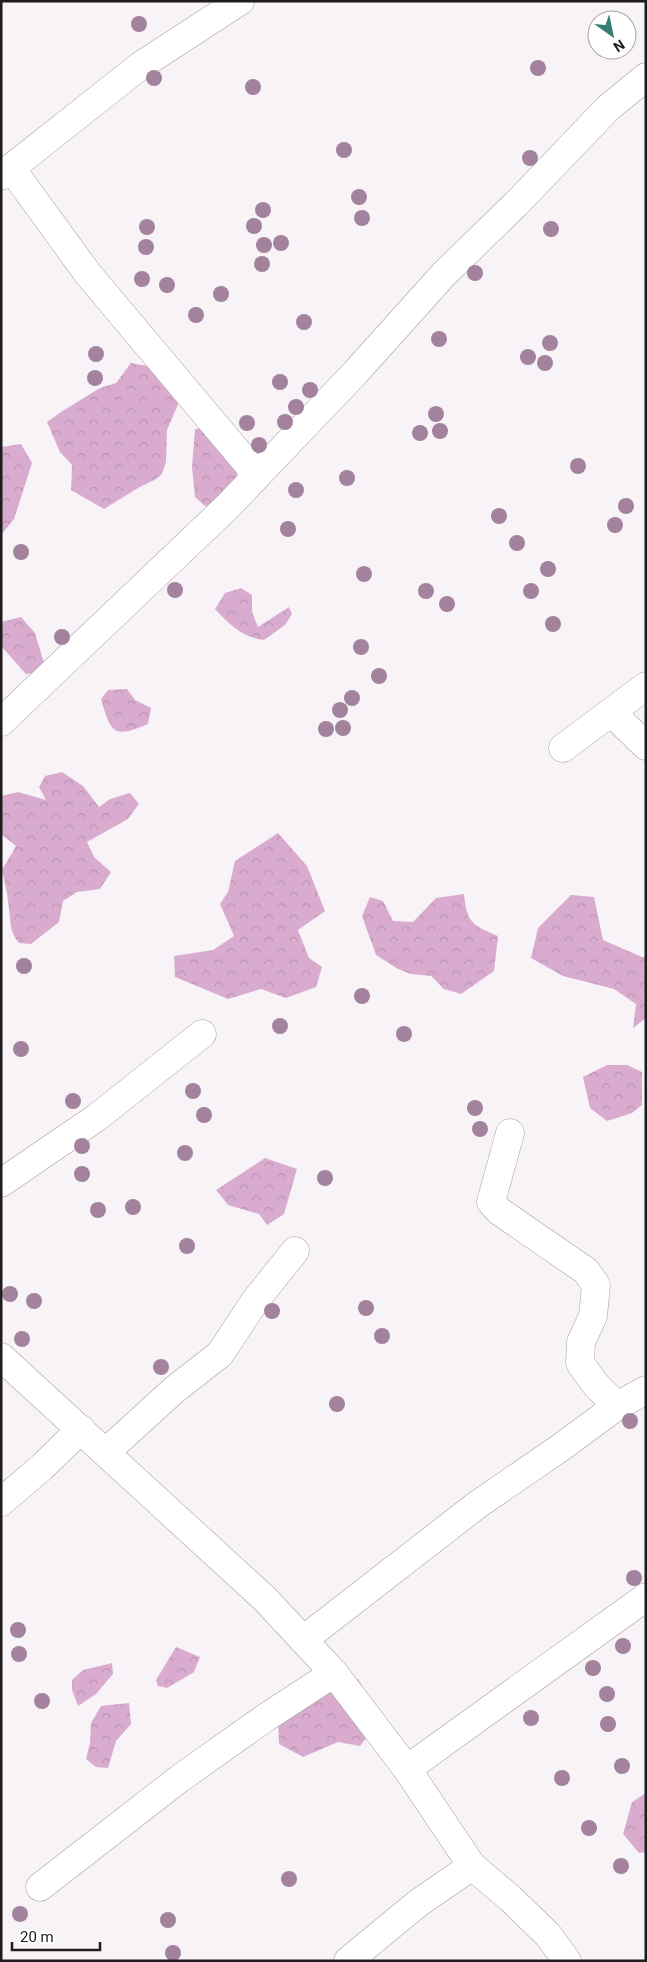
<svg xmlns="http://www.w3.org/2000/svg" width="647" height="1962" viewBox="0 0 647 1962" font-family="Roboto,sans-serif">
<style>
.forest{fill:url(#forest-crowns)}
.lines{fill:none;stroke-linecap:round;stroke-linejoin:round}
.minor-casing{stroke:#a39fa2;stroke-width:29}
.minor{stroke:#fff;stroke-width:28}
.tree{fill:#a2829d}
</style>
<defs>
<pattern id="forest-crowns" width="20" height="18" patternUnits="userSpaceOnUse" patternTransform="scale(1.25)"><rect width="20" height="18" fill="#d9accf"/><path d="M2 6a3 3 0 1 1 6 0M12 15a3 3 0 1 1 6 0" fill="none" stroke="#ba93b1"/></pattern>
</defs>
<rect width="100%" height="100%" fill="#f8f3f7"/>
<g class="forest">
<path d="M 131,363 L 147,366 L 174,387 L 179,402 L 167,430 L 166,462 L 162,474 L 156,479 L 138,488 L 104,509 L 71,490 L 72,465 L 60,452 L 47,422 L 61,412 L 100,388 L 116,383 Z"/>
<path d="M 207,428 L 237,464 L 236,486 L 211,507 L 205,506 L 195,497 L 192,467 L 195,429 Z"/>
<path d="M 21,444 L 32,463 L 14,519 L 1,535 L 1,447 Z"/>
<path d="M 241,588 L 252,595 L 252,612 L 258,627 L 289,607 L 292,614 L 285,625 L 264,640 C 243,638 229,624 215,609 L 225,593 Z"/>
<path d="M 21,617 L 35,633 L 44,663 L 34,673 L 26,674 L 1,646 L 1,622 Z"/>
<path d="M 127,689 L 135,700 L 151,708 L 148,724 C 113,739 111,733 101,699 L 108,690 Z"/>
<path d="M 62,772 L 83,786 L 99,807 L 110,799 L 130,793 L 139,804 L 128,819 L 87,842 L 94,857 L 111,872 L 100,889 L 77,892 L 63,901 L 59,922 L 31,944 L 19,943 C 8,930 11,918 8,901 C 7,891 4,880 2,870 L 16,846 L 1,834 L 1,796 L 18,792 L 46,800 L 39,787 L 45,776 Z"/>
<path d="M 278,833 L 307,866 L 325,911 L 298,930 L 309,958 L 322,967 L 316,987 L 286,998 L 261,989 L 228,999 L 175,977 L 174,956 L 213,950 L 234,936 L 220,904 L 228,892 L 235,861 Z"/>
<path d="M 464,894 C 467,923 472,925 498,936 L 494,971 L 461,994 L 444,989 L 431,976 L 411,974 L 398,969 L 376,955 L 362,916 L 370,897 L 383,901 L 393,921 L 413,922 L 436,898 Z"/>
<path d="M 571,895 L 594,897 L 603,940 L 642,957 L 646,957 L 646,1018 L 633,1028 L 636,1004 L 614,989 L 563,976 L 531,958 L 538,928 Z"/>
<path d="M 607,1065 L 627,1065 L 642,1072 L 642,1105 L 632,1113 L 607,1121 L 590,1108 L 583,1077 Z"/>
<path d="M 265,1158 L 297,1169 L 284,1214 L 267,1225 L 259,1214 L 228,1205 L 216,1190 Z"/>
<path d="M 176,1647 L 200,1657 L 194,1672 L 167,1688 L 158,1686 L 156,1680 Z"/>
<path d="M 112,1663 L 113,1674 L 96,1694 L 78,1706 L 72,1690 L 72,1680 L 83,1670 Z"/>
<path d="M 319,1677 L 358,1679 L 381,1719 L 360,1746 L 338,1742 L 303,1757 L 279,1744 L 278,1720 Z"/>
<path d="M 129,1703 L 131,1724 L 116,1741 L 108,1768 L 96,1767 L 86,1759 L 90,1743 L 91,1723 L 101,1706 Z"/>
<path d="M 646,1793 L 646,1852 L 639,1853 L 623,1834 L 632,1802 Z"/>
</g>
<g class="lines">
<defs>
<g id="minor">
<path d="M 11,168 L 88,274 L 257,475"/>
<path d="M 1,176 L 140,66 L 240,1"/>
<path d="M 611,712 L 646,746"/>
<path d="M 1,722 L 228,506 L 355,373 L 444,274 L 517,203 L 608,108 L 646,77"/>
<path d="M 563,748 L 646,686"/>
<path d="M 510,1133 L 491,1202 L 499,1211 L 586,1271 L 596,1285 L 593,1316 L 581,1342 L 580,1363 L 596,1385 L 617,1406 L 646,1390"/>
<path d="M 1,1183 L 96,1118 L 202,1034"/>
<path d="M 1,1357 L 265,1599 L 334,1673 L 407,1769 L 472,1866 L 510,1898 L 548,1935 L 567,1961"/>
<path d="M 106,1452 L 174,1390 L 220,1354 L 255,1301 L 295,1251"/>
<path d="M 1,1502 L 42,1467 L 81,1429"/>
<path d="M 303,1640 L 477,1505 L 560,1448 L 617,1406"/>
<path d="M 407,1769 L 646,1597"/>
<path d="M 40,1887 L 179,1779 L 265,1718 L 334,1673"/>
<path d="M 348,1961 L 417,1904 L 472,1866"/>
</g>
</defs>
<use href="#minor" class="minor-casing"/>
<use href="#minor" class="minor"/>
</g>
<g class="tree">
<circle cx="139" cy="24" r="8"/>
<circle cx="538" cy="68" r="8"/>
<circle cx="154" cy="78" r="8"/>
<circle cx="253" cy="87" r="8"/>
<circle cx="344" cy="150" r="8"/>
<circle cx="530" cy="158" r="8"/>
<circle cx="359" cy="197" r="8"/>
<circle cx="263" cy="210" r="8"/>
<circle cx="362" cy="218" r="8"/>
<circle cx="254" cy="226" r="8"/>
<circle cx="147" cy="227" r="8"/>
<circle cx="551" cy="229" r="8"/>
<circle cx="281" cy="243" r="8"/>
<circle cx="264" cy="245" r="8"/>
<circle cx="146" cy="247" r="8"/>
<circle cx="262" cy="264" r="8"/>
<circle cx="475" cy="273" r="8"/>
<circle cx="142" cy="279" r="8"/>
<circle cx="167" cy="285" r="8"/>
<circle cx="221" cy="294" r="8"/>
<circle cx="196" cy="315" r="8"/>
<circle cx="304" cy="322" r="8"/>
<circle cx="439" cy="339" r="8"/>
<circle cx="550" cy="343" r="8"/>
<circle cx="96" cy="354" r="8"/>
<circle cx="528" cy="357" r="8"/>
<circle cx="545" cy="363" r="8"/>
<circle cx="95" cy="378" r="8"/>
<circle cx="280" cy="382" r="8"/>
<circle cx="310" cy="390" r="8"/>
<circle cx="296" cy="407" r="8"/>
<circle cx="436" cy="414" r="8"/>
<circle cx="285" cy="422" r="8"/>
<circle cx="247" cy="423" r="8"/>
<circle cx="440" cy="431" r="8"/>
<circle cx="420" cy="433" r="8"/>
<circle cx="259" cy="445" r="8"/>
<circle cx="578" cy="466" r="8"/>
<circle cx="347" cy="478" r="8"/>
<circle cx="296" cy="490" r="8"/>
<circle cx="626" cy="506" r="8"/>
<circle cx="499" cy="516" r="8"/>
<circle cx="615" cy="525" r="8"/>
<circle cx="288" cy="529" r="8"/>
<circle cx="517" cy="543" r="8"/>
<circle cx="21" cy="552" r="8"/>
<circle cx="548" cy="569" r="8"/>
<circle cx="364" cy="574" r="8"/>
<circle cx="175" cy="590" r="8"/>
<circle cx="426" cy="591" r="8"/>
<circle cx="531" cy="591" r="8"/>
<circle cx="447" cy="604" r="8"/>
<circle cx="553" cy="624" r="8"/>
<circle cx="62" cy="637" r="8"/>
<circle cx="361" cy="647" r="8"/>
<circle cx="379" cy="676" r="8"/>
<circle cx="352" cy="698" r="8"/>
<circle cx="340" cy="710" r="8"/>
<circle cx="343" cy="728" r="8"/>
<circle cx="326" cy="729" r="8"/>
<circle cx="24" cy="966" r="8"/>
<circle cx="362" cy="996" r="8"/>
<circle cx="280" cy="1026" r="8"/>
<circle cx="404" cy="1034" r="8"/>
<circle cx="21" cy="1049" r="8"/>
<circle cx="193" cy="1091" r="8"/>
<circle cx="73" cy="1101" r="8"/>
<circle cx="475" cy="1108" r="8"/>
<circle cx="204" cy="1115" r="8"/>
<circle cx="480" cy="1129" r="8"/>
<circle cx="82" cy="1146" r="8"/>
<circle cx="185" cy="1153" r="8"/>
<circle cx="82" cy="1174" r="8"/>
<circle cx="325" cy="1178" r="8"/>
<circle cx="133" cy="1207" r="8"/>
<circle cx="98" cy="1210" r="8"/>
<circle cx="187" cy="1246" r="8"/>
<circle cx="10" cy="1294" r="8"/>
<circle cx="34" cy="1301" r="8"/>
<circle cx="366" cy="1308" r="8"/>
<circle cx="272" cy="1311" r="8"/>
<circle cx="382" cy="1336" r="8"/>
<circle cx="22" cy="1339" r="8"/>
<circle cx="161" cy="1367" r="8"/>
<circle cx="337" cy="1404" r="8"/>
<circle cx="630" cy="1421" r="8"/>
<circle cx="634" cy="1578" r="8"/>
<circle cx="18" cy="1630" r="8"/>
<circle cx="623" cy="1646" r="8"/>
<circle cx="19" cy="1654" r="8"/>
<circle cx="593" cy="1668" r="8"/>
<circle cx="607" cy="1694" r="8"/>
<circle cx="42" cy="1701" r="8"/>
<circle cx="531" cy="1718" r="8"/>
<circle cx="608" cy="1724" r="8"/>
<circle cx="622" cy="1766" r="8"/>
<circle cx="562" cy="1778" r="8"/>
<circle cx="589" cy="1828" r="8"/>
<circle cx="621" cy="1866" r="8"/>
<circle cx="289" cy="1879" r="8"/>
<circle cx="20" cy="1914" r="8"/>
<circle cx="168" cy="1920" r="8"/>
<circle cx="173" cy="1953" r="8"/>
</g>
<rect width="647" height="1962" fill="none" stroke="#1e1c1d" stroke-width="5"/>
<g transform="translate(612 35) rotate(147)"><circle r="24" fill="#ffffff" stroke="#a5a4a5"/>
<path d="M0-4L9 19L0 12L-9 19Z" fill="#377d74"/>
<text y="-8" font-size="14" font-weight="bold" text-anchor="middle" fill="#1e1c1d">N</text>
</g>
<path d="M12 1942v8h88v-8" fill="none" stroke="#1e1c1d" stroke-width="2.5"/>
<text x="20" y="1942" font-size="15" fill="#1e1c1d" stroke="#ffffff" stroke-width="4" paint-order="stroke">20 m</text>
</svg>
